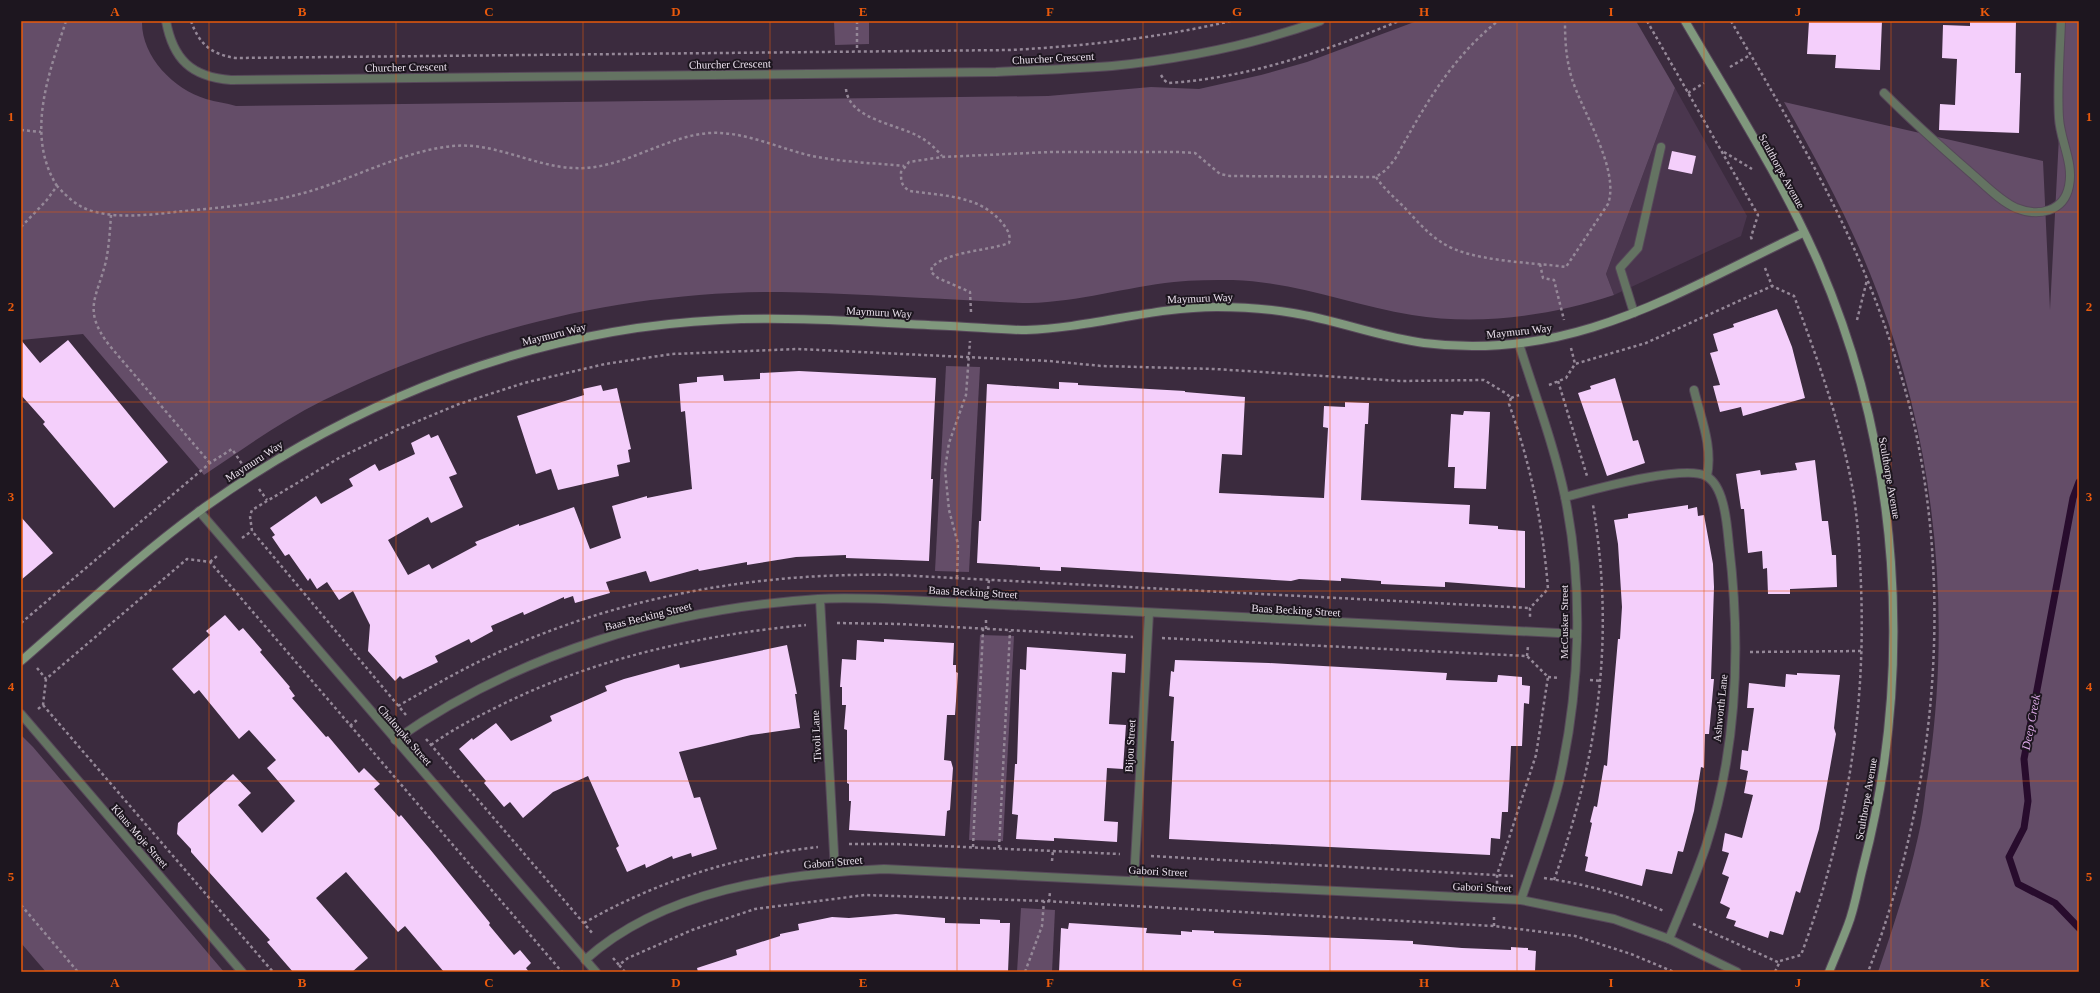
<svg xmlns="http://www.w3.org/2000/svg" width="2100" height="993" viewBox="0 0 2100 993" font-family="Georgia,serif">
<style>
.built{fill:#4a364e}
.green{fill:#644d68}
.lines{fill:none;stroke-linecap:round;stroke-linejoin:round}
.stream{stroke:#280c2d;stroke-width:7}
.building{fill:#f4cffb}
.lane-casing{stroke:#57485a;stroke-width:10}
.street-casing{stroke:#57485a;stroke-width:10}
.secondary-casing{stroke:#57485a;stroke-width:10}
.path{stroke:#958898;stroke-width:2.5;stroke-dasharray:3 3;stroke-linecap:butt}
.lane{stroke:#647362;stroke-width:8}
.street{stroke:#647362;stroke-width:8}
.secondary{stroke:#80987d;stroke-width:8}
.grid{fill:none;stroke:#e8590c;stroke-width:1;stroke-opacity:0.55}
.labels{text-anchor:middle;dominant-baseline:central;stroke-width:4;stroke-linejoin:round;paint-order:stroke}
.street-label{font-size:11px;fill:#ebe1ed;stroke:#1d161f}
.water-label{font-size:12px;font-style:italic;fill:#dda9e7;stroke:#1d161f}
.neatline{fill:none;stroke:#e8590c;stroke-width:1.5}
.grid-label{font-size:13px;text-anchor:middle;font-weight:bold;fill:#e8590c}
</style>
<rect width="100%" height="100%" fill="#3b2b3e"/>
<path class="built" d="M 1675,88 L 1747,216 L 1741,236 L 1614,295 L 1606,274 Z"/>
<g class="green">
<path d="M 21,21 L 142,21 C 141,56 173,89 206,99 C 216,102 226,103 236,106 L 1048,96 L 1151,87 L 1199,89 L 1261,75 L 1307,62 L 1417,21 L 1636,21 L 1675,88 L 1606,274 L 1614,295 C 1549,316 1480,326 1412,315 C 1352,305 1295,282 1233,280 C 1214,280 1193,280 1174,282 C 1126,287 1079,302 1029,303 C 1008,303 985,301 963,300 C 903,297 842,293 781,292 C 622,291 463,331 322,401 C 280,422 243,449 204,475 L 83,334 L 21,340 Z"/>
<path d="M 834,21 L 869,21 L 869,44 L 835,45 Z"/>
<path d="M 2065,21 L 2079,21 L 2079,972 L 1878,972 C 1893,928 1908,882 1918,837 C 1922,821 1924,804 1926,787 C 1953,622 1937,451 1878,294 C 1853,227 1819,164 1784,102 L 2043,161 L 2050,310 Z"/>
<path d="M 946,366 L 980,367 L 969,572 L 935,571 Z"/>
<path d="M 980,635 L 1014,636 L 1003,841 L 969,840 Z"/>
<path d="M 21,735 L 33,747 L 224,972 L 46,972 L 21,943 Z"/>
<path d="M 1021,908 L 1055,910 L 1052,972 L 1017,972 Z"/>
</g>
<g class="lines">
<path class="stream" d="M 2079,482 L 2073,498 L 2024,759 L 2028,801 L 2024,828 L 2009,857 L 2018,884 L 2055,903 L 2079,928"/>
</g>
<g class="building">
<path d="M 1809,21 L 1882,21 L 1880,70 L 1835,68 L 1836,55 L 1807,54 Z"/>
<path d="M 1970,21 L 2016,21 L 2015,73 L 2021,73 L 2019,133 L 1939,130 L 1940,104 L 1955,105 L 1957,59 L 1942,58 L 1943,25 L 1970,26 Z"/>
<path d="M 1672,151 L 1696,156 L 1692,174 L 1668,169 Z"/>
<path d="M 1777,309 L 1792,347 L 1805,398 L 1743,416 L 1741,407 L 1720,412 L 1713,386 L 1720,385 L 1710,353 L 1718,351 L 1713,334 L 1734,327 L 1733,324 Z"/>
<path d="M 21,340 L 40,363 L 68,340 L 168,462 L 114,508 L 43,424 L 45,422 L 21,395 Z"/>
<path d="M 799,371 L 936,378 L 931,479 L 933,479 L 929,561 L 846,558 L 846,555 L 796,557 L 747,565 L 747,562 L 699,571 L 698,569 L 650,582 L 646,571 L 606,582 L 610,593 L 575,603 L 573,596 L 564,599 L 564,597 L 524,615 L 523,612 L 491,626 L 493,631 L 471,643 L 469,639 L 435,656 L 438,662 L 403,679 L 400,676 L 395,681 L 368,651 L 370,625 L 353,591 L 339,600 L 327,582 L 317,589 L 310,578 L 308,581 L 289,554 L 285,556 L 272,537 L 275,535 L 270,528 L 316,496 L 321,504 L 353,486 L 349,479 L 375,464 L 379,471 L 415,454 L 411,443 L 429,434 L 431,438 L 438,435 L 457,474 L 449,477 L 463,507 L 431,523 L 428,517 L 388,540 L 408,575 L 429,564 L 432,569 L 477,545 L 475,542 L 519,524 L 519,526 L 574,507 L 590,549 L 621,538 L 612,506 L 647,496 L 647,498 L 692,489 L 685,411 L 681,412 L 679,384 L 697,382 L 697,377 L 723,375 L 724,381 L 760,379 L 760,373 Z"/>
<path d="M 1615,378 L 1633,441 L 1638,440 L 1645,463 L 1607,476 L 1578,393 L 1591,389 L 1590,386 Z"/>
<path d="M 1059,382 L 1078,383 L 1078,385 L 1185,391 L 1185,392 L 1245,397 L 1242,455 L 1222,454 L 1219,493 L 1324,498 L 1328,428 L 1323,427 L 1324,406 L 1345,407 L 1345,402 L 1369,403 L 1368,424 L 1365,424 L 1361,500 L 1470,505 L 1469,524 L 1498,526 L 1498,529 L 1525,531 L 1525,588 L 1445,582 L 1445,587 L 1381,584 L 1381,581 L 1341,578 L 1341,581 L 1299,579 L 1291,581 L 1061,567 L 1061,571 L 1040,570 L 1040,567 L 977,563 L 979,521 L 981,521 L 987,384 L 1059,389 Z"/>
<path d="M 601,385 L 603,391 L 617,388 L 631,449 L 628,450 L 630,462 L 617,465 L 619,476 L 558,490 L 551,469 L 536,474 L 517,416 L 584,395 L 583,389 Z"/>
<path d="M 1464,411 L 1490,412 L 1486,489 L 1454,488 L 1455,467 L 1448,467 L 1451,414 L 1463,415 Z"/>
<path d="M 1815,460 L 1822,521 L 1828,521 L 1832,555 L 1836,555 L 1837,587 L 1790,589 L 1790,594 L 1768,594 L 1767,568 L 1763,569 L 1762,551 L 1748,553 L 1744,509 L 1741,509 L 1736,474 L 1760,470 L 1761,475 L 1797,470 L 1795,463 Z"/>
<path d="M 1688,505 L 1688,509 L 1697,507 L 1698,516 L 1704,515 L 1713,564 L 1714,587 L 1711,679 L 1714,679 L 1709,734 L 1705,734 L 1704,768 L 1701,767 L 1694,811 L 1683,852 L 1678,851 L 1672,874 L 1646,869 L 1642,886 L 1585,871 L 1588,857 L 1585,856 L 1592,823 L 1590,822 L 1594,806 L 1597,807 L 1604,765 L 1607,766 L 1618,639 L 1620,639 L 1622,607 L 1618,544 L 1614,520 L 1628,518 L 1628,514 Z"/>
<path d="M 21,517 L 53,553 L 21,580 Z"/>
<path d="M 225,615 L 239,631 L 243,628 L 262,650 L 260,652 L 290,687 L 289,688 L 295,696 L 292,698 L 326,737 L 328,736 L 359,773 L 364,768 L 380,784 L 374,789 L 399,817 L 401,815 L 429,848 L 490,923 L 489,925 L 514,955 L 520,950 L 531,963 L 526,968 L 529,972 L 444,972 L 405,926 L 398,932 L 346,872 L 316,898 L 368,958 L 352,972 L 293,972 L 267,942 L 270,940 L 191,852 L 191,849 L 177,834 L 178,823 L 233,774 L 251,793 L 238,805 L 262,833 L 295,801 L 267,768 L 276,760 L 249,730 L 239,739 L 199,690 L 194,694 L 172,669 L 210,635 L 206,631 Z"/>
<path d="M 884,639 L 954,643 L 953,665 L 956,665 L 956,672 L 958,673 L 955,715 L 947,715 L 944,760 L 951,761 L 953,768 L 950,810 L 947,811 L 945,836 L 849,830 L 851,801 L 849,801 L 849,784 L 847,783 L 847,730 L 844,729 L 846,705 L 842,705 L 842,687 L 840,687 L 842,659 L 856,660 L 857,640 L 884,642 Z"/>
<path d="M 787,645 L 797,694 L 795,694 L 800,728 L 751,735 L 679,752 L 694,798 L 700,797 L 717,849 L 692,857 L 691,853 L 673,859 L 672,856 L 646,868 L 645,864 L 627,872 L 616,848 L 619,846 L 588,776 L 553,792 L 523,818 L 510,802 L 504,807 L 484,783 L 486,781 L 459,749 L 472,738 L 473,740 L 496,723 L 511,741 L 552,721 L 550,716 L 607,691 L 605,686 L 624,679 L 679,664 L 680,668 Z"/>
<path d="M 1027,647 L 1126,654 L 1125,673 L 1112,672 L 1109,724 L 1126,725 L 1123,769 L 1107,768 L 1104,821 L 1118,822 L 1117,842 L 1054,838 L 1054,841 L 1016,839 L 1018,815 L 1012,814 L 1015,764 L 1017,764 L 1020,669 L 1026,670 Z"/>
<path d="M 1175,660 L 1269,663 L 1447,673 L 1446,680 L 1492,682 L 1497,682 L 1498,675 L 1522,677 L 1522,685 L 1530,686 L 1529,704 L 1524,703 L 1522,746 L 1511,746 L 1508,812 L 1502,812 L 1500,839 L 1491,838 L 1490,855 L 1169,839 L 1174,741 L 1171,741 L 1174,697 L 1169,696 L 1171,671 L 1174,672 Z"/>
<path d="M 1797,673 L 1840,675 L 1834,728 L 1836,734 L 1819,829 L 1800,893 L 1796,891 L 1783,935 L 1770,931 L 1768,938 L 1734,926 L 1736,921 L 1726,918 L 1730,908 L 1720,903 L 1729,877 L 1722,874 L 1729,853 L 1722,851 L 1725,833 L 1742,838 L 1753,795 L 1744,793 L 1748,771 L 1740,769 L 1742,750 L 1748,751 L 1754,708 L 1747,708 L 1749,683 L 1785,687 L 1786,674 L 1797,675 Z"/>
<path d="M 896,914 L 945,918 L 945,923 L 980,924 L 980,919 L 1000,920 L 1000,923 L 1010,923 L 1008,972 L 698,972 L 697,968 L 737,955 L 736,950 L 780,936 L 780,934 L 799,930 L 798,924 L 832,917 L 849,918 Z"/>
<path d="M 1069,923 L 1147,928 L 1146,933 L 1181,935 L 1181,931 L 1192,932 L 1192,930 L 1214,931 L 1214,933 L 1413,941 L 1413,944 L 1462,948 L 1511,950 L 1511,947 L 1528,948 L 1528,950 L 1536,951 L 1535,972 L 1059,972 L 1061,928 L 1068,929 Z"/>
</g>
<g class="lines">
<defs>
<g id="lane">
<path d="M 1884,93 C 1912,121 1941,147 1971,173 C 1985,185 2000,201 2016,208 C 2038,217 2064,212 2069,186 C 2074,163 2060,140 2059,118 C 2057,86 2060,53 2061,21"/>
<path d="M 1634,313 L 1620,268 L 1638,248 L 1661,147"/>
</g>
<g id="street">
<path d="M 166,21 C 173,59 191,77 231,80 L 996,72 C 1035,70 1074,69 1112,66 C 1182,59 1253,45 1320,21"/>
<path d="M 1519,344 C 1535,395 1554,445 1565,497 C 1584,590 1580,690 1559,782 C 1549,822 1534,861 1521,900"/>
<path d="M 1694,390 C 1701,419 1713,446 1707,476"/>
<path d="M 1565,497 C 1592,490 1684,464 1706,476 C 1725,486 1727,526 1729,545 C 1741,645 1737,750 1706,846 C 1695,878 1682,908 1669,939"/>
<path d="M 199,511 L 596,972"/>
<path d="M 820,599 L 835,871"/>
<path d="M 21,714 L 242,972"/>
<path d="M 395,740 C 519,653 668,609 818,599 C 847,597 877,599 906,600 L 1577,634"/>
<path d="M 1134,880 L 1149,613"/>
<path d="M 585,960 C 664,889 782,874 884,869 L 1521,900 L 1614,919 L 1669,939 L 1737,972"/>
</g>
<g id="secondary">
<path d="M 1685,21 C 1731,100 1783,181 1819,264 C 1900,452 1915,669 1863,867 C 1858,886 1855,907 1848,925 C 1842,941 1835,957 1829,972"/>
<path d="M 21,661 C 81,609 140,554 205,507 C 355,400 534,329 720,320 C 797,316 873,323 950,326 C 975,327 1001,330 1026,330 C 1091,328 1152,307 1217,307 C 1241,307 1269,309 1293,313 C 1337,320 1379,337 1424,343 C 1572,362 1676,293 1803,233"/>
</g>
</defs>
<use href="#lane" class="lane-casing"/>
<use href="#street" class="street-casing"/>
<use href="#secondary" class="secondary-casing"/>
<g class="path">
<path d="M 191,21 C 199,44 211,54 235,58 L 1011,50 C 1085,46 1158,38 1231,21"/>
<path d="M 857,21 L 857,51"/>
<path d="M 1647,21 L 1758,215 L 1751,237 L 1752,240"/>
<path d="M 1731,21 C 1779,104 1829,186 1865,274 C 1886,325 1904,379 1916,433 C 1953,611 1933,802 1868,972"/>
<path d="M 1730,67 L 1750,55"/>
<path d="M 1161,75 L 1164,80 L 1168,83 C 1249,78 1325,51 1399,21"/>
<path d="M 846,89 C 849,119 896,124 918,136 C 928,141 935,148 942,156"/>
<path d="M 1688,93 L 1704,83"/>
<path d="M 21,130 L 41,132"/>
<path d="M 1724,152 L 1752,169"/>
<path d="M 1376,177 C 1384,189 1395,198 1405,208 C 1416,220 1427,233 1441,242 C 1470,262 1531,262 1566,267 L 1608,204 C 1620,170 1583,113 1572,79 C 1566,59 1565,41 1565,21"/>
<path d="M 57,186 C 25,135 49,73 66,21"/>
<path d="M 111,215 C 110,230 109,246 106,261 C 97,298 82,309 109,345 L 210,463"/>
<path d="M 21,227 L 46,201 L 57,186 C 68,198 80,209 96,212 C 124,219 156,214 184,211 C 228,207 272,203 314,190 C 358,176 408,150 453,146 C 495,142 532,166 573,168 C 621,171 662,137 709,133 C 745,131 777,148 812,156 C 842,162 873,163 904,166"/>
<path d="M 1540,264 L 1543,278 L 1554,280 L 1564,320"/>
<path d="M 1765,268 L 1772,286 L 1794,296 C 1818,360 1841,424 1853,491 C 1858,522 1860,554 1861,586 C 1866,714 1846,834 1801,955 L 1780,961 L 1775,972"/>
<path d="M 971,312 L 970,292 L 938,278 L 931,272 L 932,267 C 948,251 988,251 1009,243 C 1011,236 1008,230 1003,224 C 981,195 943,196 910,191 C 901,186 901,181 901,172 L 909,162 L 942,157 L 1051,152 L 1177,152 L 1195,153 L 1220,174 L 1230,176 L 1376,177 L 1386,170 L 1395,159 C 1424,107 1450,59 1498,21"/>
<path d="M 1857,320 L 1867,280"/>
<path d="M 1571,348 L 1575,364"/>
<path d="M 1558,381 L 1587,476"/>
<path d="M 1549,385 L 1566,378 L 1575,364 L 1646,343 L 1772,286"/>
<path d="M 1511,398 L 1519,395"/>
<path d="M 1511,398 L 1509,404 C 1531,465 1543,525 1548,589 L 1530,608 L 1530,617"/>
<path d="M 259,489 L 267,500"/>
<path d="M 242,538 L 252,531"/>
<path d="M 210,562 L 217,556"/>
<path d="M 957,578 L 958,544 L 949,510 L 945,469 L 949,443 L 966,395 L 970,341"/>
<path d="M 988,589 L 989,580"/>
<path d="M 21,623 L 210,463 L 232,449 L 242,464"/>
<path d="M 837,623 L 900,624 L 1133,637"/>
<path d="M 986,629 L 986,618"/>
<path d="M 1162,638 L 1527,656 L 1548,677 L 1536,755 L 1497,875 L 1497,884"/>
<path d="M 1750,652 L 1862,651"/>
<path d="M 1527,656 L 1528,646"/>
<path d="M 37,668 L 46,679"/>
<path d="M 1548,677 L 1559,678"/>
<path d="M 1590,680 L 1601,681"/>
<path d="M 43,705 L 273,972"/>
<path d="M 398,706 C 431,687 464,668 499,652 C 624,595 761,572 897,575 L 1530,608"/>
<path d="M 38,709 L 43,705 L 46,679 L 187,559 L 210,562 L 562,972"/>
<path d="M 406,715 L 252,531 L 250,516 L 252,510 L 339,458 L 399,429 L 459,404 L 524,383 L 605,364 L 672,354 L 798,349 L 1049,361 L 1102,366 L 1215,369 L 1401,381 L 1484,380 L 1507,394 L 1511,398"/>
<path d="M 350,726 L 358,719"/>
<path d="M 426,739 L 593,934"/>
<path d="M 431,745 C 454,728 479,716 505,703 C 600,657 701,635 806,625"/>
<path d="M 849,844 L 896,844 L 1120,854"/>
<path d="M 973,847 L 983,629"/>
<path d="M 999,848 L 1010,631"/>
<path d="M 1151,856 L 1513,876"/>
<path d="M 1052,861 L 1053,851"/>
<path d="M 1544,878 C 1585,884 1626,895 1664,911"/>
<path d="M 1554,880 C 1599,754 1615,638 1593,505"/>
<path d="M 1049,902 L 1050,892"/>
<path d="M 21,905 L 78,972"/>
<path d="M 584,923 C 655,882 736,856 818,847"/>
<path d="M 1693,924 L 1780,963"/>
<path d="M 1494,926 L 1494,915"/>
<path d="M 613,958 L 619,965"/>
<path d="M 625,972 L 619,965 L 628,958 L 692,930 L 755,909 L 865,895 L 1044,901 L 1494,926 L 1575,936 L 1631,954 L 1674,972"/>
<path d="M 1025,972 L 1042,926 L 1044,901"/>
</g>
<use href="#lane" class="lane"/>
<use href="#street" class="street"/>
<use href="#secondary" class="secondary"/>
</g>
<path class="grid" d="M 209,21 L 209,972M 396,21 L 396,972M 583,21 L 583,972M 770,21 L 770,972M 957,21 L 957,972M 1143,21 L 1143,972M 1330,21 L 1330,972M 1517,21 L 1517,972M 1704,21 L 1704,972M 1891,21 L 1891,972M 21,212 L 2079,212M 21,402 L 2079,402M 21,591 L 2079,591M 21,781 L 2079,781"/>
<g class="labels">
<g class="street-label">
<text transform="translate(1053 58) rotate(-3)">Churcher Crescent</text>
<text transform="translate(730 64) rotate(-1)">Churcher Crescent</text>
<text transform="translate(406 67) rotate(-1)">Churcher Crescent</text>
<text transform="translate(1782 171) rotate(61)">Sculthorpe Avenue</text>
<text transform="translate(1200 298) rotate(-2)">Maymuru Way</text>
<text transform="translate(879 312) rotate(3)">Maymuru Way</text>
<text transform="translate(1519 331) rotate(-6)">Maymuru Way</text>
<text transform="translate(554 334) rotate(-14)">Maymuru Way</text>
<text transform="translate(254 461) rotate(-33)">Maymuru Way</text>
<text transform="translate(1890 478) rotate(80)">Sculthorpe Avenue</text>
<text transform="translate(973 592) rotate(3)">Baas Becking Street</text>
<text transform="translate(1296 610) rotate(3)">Baas Becking Street</text>
<text transform="translate(648 616) rotate(-14)">Baas Becking Street</text>
<text transform="translate(1564 622) rotate(-90)">McCusker Street</text>
<text transform="translate(1720 708) rotate(-84)">Ashworth Lane</text>
<text transform="translate(405 735) rotate(49)">Chaloupka Street</text>
<text transform="translate(816 736) rotate(-93)">Tivoli Lane</text>
<text transform="translate(1130 746) rotate(-87)">Bijou Street</text>
<text transform="translate(1866 799) rotate(-80)">Sculthorpe Avenue</text>
<text transform="translate(140 836) rotate(49)">Klaus Moje Street</text>
<text transform="translate(833 862) rotate(-5)">Gabori Street</text>
<text transform="translate(1158 871) rotate(3)">Gabori Street</text>
<text transform="translate(1482 887) rotate(2)">Gabori Street</text>
</g>
<g class="water-label">
<text transform="translate(2031 722) rotate(-79)">Deep Creek</text>
</g>
</g>
<rect width="2100" height="993" fill="none" stroke="#1d161f" stroke-width="44"/>
<rect x="22" y="22" width="2056" height="949" class="neatline"/>
<g class="grid-label">
<text x="115" y="16">A</text>
<text x="302" y="16">B</text>
<text x="489" y="16">C</text>
<text x="676" y="16">D</text>
<text x="863" y="16">E</text>
<text x="1050" y="16">F</text>
<text x="1237" y="16">G</text>
<text x="1424" y="16">H</text>
<text x="1611" y="16">I</text>
<text x="1798" y="16">J</text>
<text x="1985" y="16">K</text>
<text x="11" y="121">1</text>
<text x="2089" y="121">1</text>
<text x="11" y="311">2</text>
<text x="2089" y="311">2</text>
<text x="11" y="501">3</text>
<text x="2089" y="501">3</text>
<text x="11" y="691">4</text>
<text x="2089" y="691">4</text>
<text x="11" y="881">5</text>
<text x="2089" y="881">5</text>
<text x="115" y="987">A</text>
<text x="302" y="987">B</text>
<text x="489" y="987">C</text>
<text x="676" y="987">D</text>
<text x="863" y="987">E</text>
<text x="1050" y="987">F</text>
<text x="1237" y="987">G</text>
<text x="1424" y="987">H</text>
<text x="1611" y="987">I</text>
<text x="1798" y="987">J</text>
<text x="1985" y="987">K</text>
</g>
</svg>
